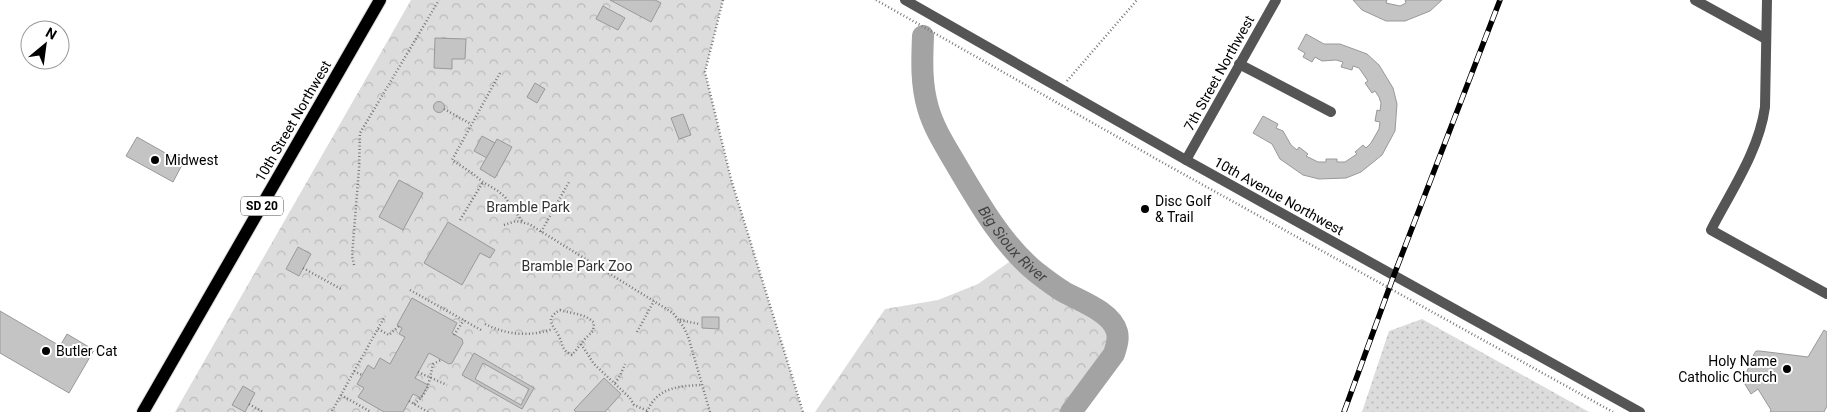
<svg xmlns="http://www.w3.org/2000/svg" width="1827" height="412" viewBox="0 0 1827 412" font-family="Roboto,sans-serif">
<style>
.grass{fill:url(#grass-dots)}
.park{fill:url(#park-crowns)}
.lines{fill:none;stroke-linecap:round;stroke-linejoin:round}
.river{stroke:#a3a3a3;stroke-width:22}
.building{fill:#c4c4c4;stroke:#999;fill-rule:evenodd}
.primary-casing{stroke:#dbdbdb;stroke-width:14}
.path{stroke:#777;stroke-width:2.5;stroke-dasharray:1 2.5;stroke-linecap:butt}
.minor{stroke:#555;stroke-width:10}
.tertiary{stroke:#555;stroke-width:10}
.primary{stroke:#000;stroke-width:12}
.rail-casing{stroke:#000;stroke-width:5.5}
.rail{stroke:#fff;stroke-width:4;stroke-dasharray:11;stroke-linecap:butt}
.poi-dot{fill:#000;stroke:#fff;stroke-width:2}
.labels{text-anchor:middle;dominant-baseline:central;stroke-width:4;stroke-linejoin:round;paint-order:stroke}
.shield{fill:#fff;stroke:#4c4c4c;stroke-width:1}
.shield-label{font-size:12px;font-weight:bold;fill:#000}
.street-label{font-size:14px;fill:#000;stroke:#fff}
.poi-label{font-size:14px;fill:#000;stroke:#fff;text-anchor:start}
.park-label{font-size:14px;fill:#333;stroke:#fff}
.water-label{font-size:15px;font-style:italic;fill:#444;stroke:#fff}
</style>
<defs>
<pattern id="grass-dots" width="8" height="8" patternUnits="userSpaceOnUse" patternTransform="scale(1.25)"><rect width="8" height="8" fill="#dcdcdc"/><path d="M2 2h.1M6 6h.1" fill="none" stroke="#bbb" stroke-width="1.8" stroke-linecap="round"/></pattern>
<pattern id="park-crowns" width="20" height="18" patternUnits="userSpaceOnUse" patternTransform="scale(1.25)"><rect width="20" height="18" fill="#dcdcdc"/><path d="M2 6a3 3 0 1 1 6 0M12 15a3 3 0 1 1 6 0" fill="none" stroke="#bbb"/></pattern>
</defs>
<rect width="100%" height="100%" fill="#fff"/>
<path class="grass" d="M 1422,319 L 1589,412 L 1362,412 L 1389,331 Z"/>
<g class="park">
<path d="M 411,0 L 723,0 L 705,72 L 731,179 L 803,412 L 175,412 Z"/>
<path d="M 1019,255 C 1032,268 1046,280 1061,290 C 1078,301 1111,311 1117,331 C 1120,339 1116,347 1114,354 L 1071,412 L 815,412 L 885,309 L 938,300 L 978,284 Z"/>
</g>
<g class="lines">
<path class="river" id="s1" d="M 923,36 C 922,61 921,84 928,108 C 934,129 946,147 957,166 C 979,203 1002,244 1036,272 C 1045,279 1054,286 1064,292 C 1080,301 1112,312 1117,332 C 1119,340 1116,347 1114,354 L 1071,412"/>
</g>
<g class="building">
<path d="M 610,0 L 655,0 L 661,3 L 651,22 Z"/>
<path d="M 1353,0 L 1387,0 L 1386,3 L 1400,6 L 1406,3 L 1405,0 L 1442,0 L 1430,11 L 1405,21 L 1386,21 L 1362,10 Z"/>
<path d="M 603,6 L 625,18 L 618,30 L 596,19 Z"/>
<path d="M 1306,34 L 1324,44 L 1340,44 L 1367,54 L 1379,65 L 1393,88 L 1397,104 L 1395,131 L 1382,155 L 1361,172 L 1346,178 L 1319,179 L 1303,175 L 1280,159 L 1272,144 L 1253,133 L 1263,116 L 1278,124 L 1276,128 L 1283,131 L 1291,145 L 1297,150 L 1299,147 L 1308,154 L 1306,156 L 1318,162 L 1326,162 L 1326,159 L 1337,159 L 1337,162 L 1345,162 L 1357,154 L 1355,152 L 1363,145 L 1366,148 L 1371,143 L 1379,129 L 1380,122 L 1375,121 L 1377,110 L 1380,111 L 1381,103 L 1379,97 L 1375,91 L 1372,93 L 1365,83 L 1368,81 L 1359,68 L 1353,66 L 1352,70 L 1341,67 L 1343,62 L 1336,60 L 1322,61 L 1315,57 L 1312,62 L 1303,57 L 1305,53 L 1298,49 Z"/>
<path d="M 435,38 L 466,39 L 465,59 L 452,59 L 452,69 L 434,68 Z"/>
<path d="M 535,83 L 545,89 L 537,103 L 527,97 Z"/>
<circle cx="439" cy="107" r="5.5"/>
<path d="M 683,114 L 691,135 L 679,139 L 671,118 Z"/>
<path d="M 482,136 L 495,143 L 487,158 L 474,151 Z"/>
<path d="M 137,137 L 183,163 L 173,182 L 126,156 Z"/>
<path d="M 497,139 L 512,147 L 495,178 L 480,169 Z"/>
<path d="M 399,180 L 423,193 L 403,230 L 379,217 Z"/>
<path d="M 448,222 L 495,250 L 490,258 L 480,253 L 462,285 L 424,263 Z"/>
<path d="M 298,247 L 311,254 L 299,276 L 286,269 Z"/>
<path d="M 412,298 L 457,323 L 452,333 L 462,339 L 463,343 L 452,363 L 449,364 L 429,353 L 415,378 L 428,385 L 421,398 L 413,394 L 403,412 L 384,412 L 358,397 L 364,388 L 357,384 L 368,365 L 374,369 L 380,358 L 390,364 L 405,337 L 399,334 L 402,328 L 397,325 Z"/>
<path d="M 0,311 L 60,346 L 67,334 L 94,350 L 69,393 L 0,353 Z"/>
<path d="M 702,317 L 719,317 L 719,329 L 702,328 Z"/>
<path d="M 1824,330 L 1827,332 L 1827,406 L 1824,412 L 1770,412 L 1771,410 L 1758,389 L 1751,394 L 1743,381 L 1754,354 L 1756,351 L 1760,351 L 1808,357 Z"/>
<path d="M 474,353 L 534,388 L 522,409 L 462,375 ZM 483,363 L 529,389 L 521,405 L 475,379 Z"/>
<path d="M 604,378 L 621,394 L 605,412 L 576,412 L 574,410 Z"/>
<path d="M 243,386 L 255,393 L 245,412 L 232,405 Z"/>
</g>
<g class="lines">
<defs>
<path id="primary" d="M 143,412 L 380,0"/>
</defs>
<use href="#primary" class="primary-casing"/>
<g class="path">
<path d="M 723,0 L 705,72 L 731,179 L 803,412"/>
<path d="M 876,0 L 1167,165 L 1613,412"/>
<path d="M 500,73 L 452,160 L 472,173 L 483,182 L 498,191 L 505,197 L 522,221"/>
<path d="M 1067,81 L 1137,0"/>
<path d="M 444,109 L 471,124"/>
<path d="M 460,220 L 483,182"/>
<path d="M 504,225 L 516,221 L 529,224 L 673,313 L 683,326 L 688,336 L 710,412"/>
<path d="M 541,232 L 569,182"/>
<path d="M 354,265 L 352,256 L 359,169 L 360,133 L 439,0"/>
<path d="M 303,268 L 341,289"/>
<path d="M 410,290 L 481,330"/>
<path d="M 560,310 C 572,314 585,313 594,323 L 593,331 L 585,339 L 572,355 C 562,351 563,345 559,336 C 553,325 544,319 560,310 Z"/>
<path d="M 680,320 L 699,324"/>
<path d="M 485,324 C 507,335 529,337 553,329"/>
<path d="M 378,329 L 389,335 L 399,326"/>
<path d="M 637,332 L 654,301"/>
<path d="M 454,335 L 464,320"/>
<path d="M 581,344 L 594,364 L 630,398 L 634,405 L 648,411"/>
<path d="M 354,371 L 362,375"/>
<path d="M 418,372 L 447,385"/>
<path d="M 615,383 L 620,376 L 625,364"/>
<path d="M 341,395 L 371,412"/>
<path d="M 409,401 L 428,412"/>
<path d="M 249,404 L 263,412"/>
<path d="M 414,404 C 429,393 429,381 433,364 L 441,360"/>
<path d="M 332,411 L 385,316"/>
<path d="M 647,412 C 657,387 679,386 702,385"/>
</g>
<g class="minor">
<path d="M 1695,0 L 1766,39"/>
<path d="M 1767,0 L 1765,107 C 1759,151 1731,191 1711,230 L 1827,294"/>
<path d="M 1239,64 L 1331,112"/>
<path d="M 1186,160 L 1276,0"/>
</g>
<path class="tertiary" d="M 905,0 L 1186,160 L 1640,412"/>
<use href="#primary" class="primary"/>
<defs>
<path id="rail" d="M 1344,412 L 1394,275 L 1500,0"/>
</defs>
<use href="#rail" class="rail-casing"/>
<use href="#rail" class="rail"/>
</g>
<g class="poi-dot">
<circle cx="155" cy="160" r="5"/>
<circle cx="1145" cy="209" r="5"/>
<circle cx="46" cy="351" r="5"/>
<circle cx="1787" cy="369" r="5"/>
</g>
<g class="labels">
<rect class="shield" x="241" y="196.5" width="42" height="19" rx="4"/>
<g class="shield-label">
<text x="262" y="206">SD 20</text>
</g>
<g class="street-label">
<text transform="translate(1219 73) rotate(-61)">7th Street Northwest</text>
<text transform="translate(293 121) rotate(-60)">10th Street Northwest</text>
<text transform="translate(1279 196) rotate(29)">10th Avenue Northwest</text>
</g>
<g class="poi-label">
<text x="165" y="160">Midwest</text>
<text x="1155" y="201">Disc Golf<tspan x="1155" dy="16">&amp; Trail</tspan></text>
<text x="56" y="351">Butler Cat</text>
<text x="1777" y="361" text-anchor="end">Holy Name<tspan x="1777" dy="16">Catholic Church</tspan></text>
</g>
<g class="park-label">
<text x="528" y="207">Bramble Park</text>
<text x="577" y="266">Bramble Park Zoo</text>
</g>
<g class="water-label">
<text stroke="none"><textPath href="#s1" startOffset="234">Big Sioux River</textPath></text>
</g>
</g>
<g transform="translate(45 45) rotate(29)"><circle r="24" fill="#ffffff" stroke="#999999"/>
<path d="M0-4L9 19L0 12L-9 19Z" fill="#000000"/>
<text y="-8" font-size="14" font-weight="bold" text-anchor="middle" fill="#000000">N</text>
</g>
</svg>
